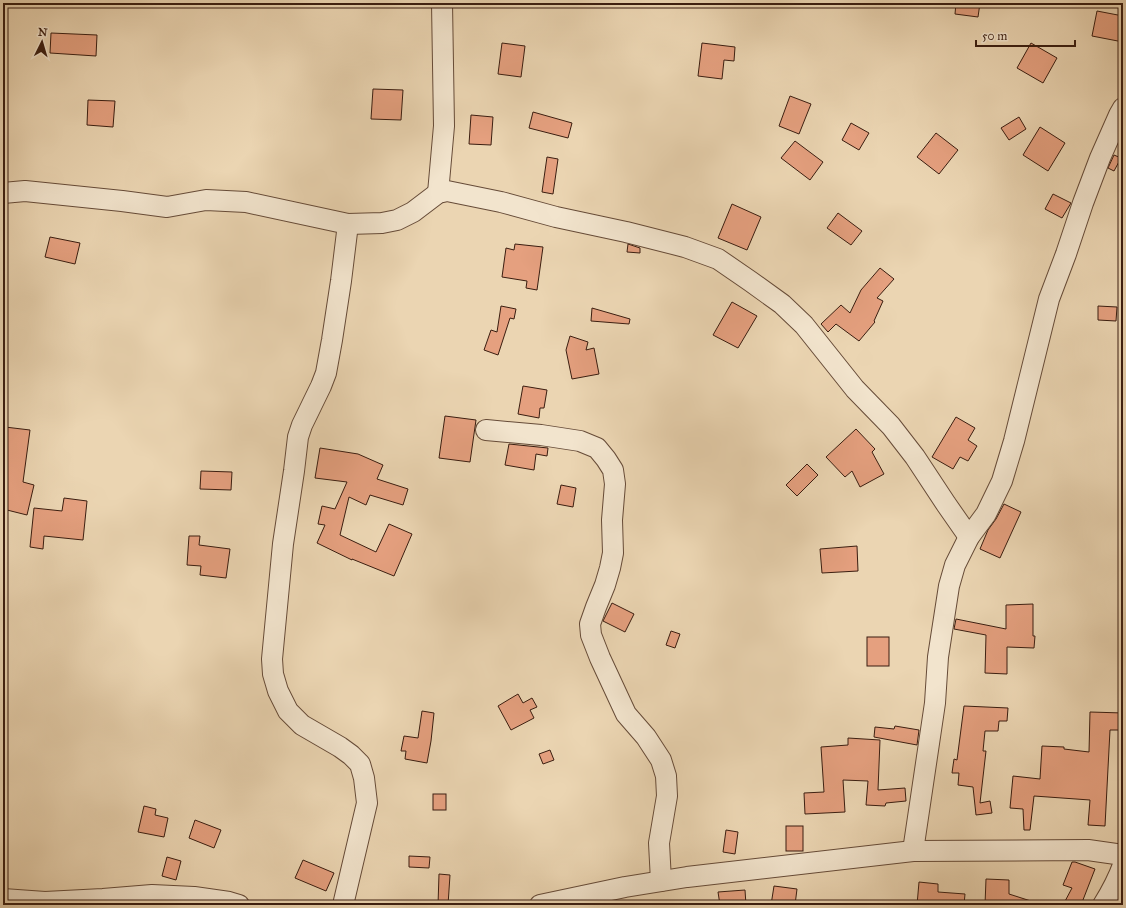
<svg xmlns="http://www.w3.org/2000/svg" width="1126" height="908" viewBox="0 0 1126 908" font-family="'IM FELL Great Primer',serif">
<style>
.building{fill:#e5a07f;stroke:#3a1d10}
.lines{fill:none;stroke-linecap:round;stroke-linejoin:round}
.minor-casing{stroke:#664b38;stroke-width:22}
.minor{stroke:#f2e4cd;stroke-width:20}
</style>
<rect width="100%" height="100%" fill="#ebd5b2"/>
<filter id="stains"><feTurbulence type="fractalNoise" baseFrequency=".005" numOctaves="4"/><feColorMatrix values="0 0 0 0 .2 0 0 0 0 .09 0 0 0 0 .02 0 0 0 .5 -.17"/></filter>
<radialGradient id="worn" r=".72"><stop offset=".6" stop-color="#630" stop-opacity="0"/><stop offset="1" stop-color="#630" stop-opacity=".3"/></radialGradient>
<g class="building">
<path d="M 956,3 L 980,3 L 978,17 L 955,14 Z"/>
<path d="M 1097,11 L 1123,16 L 1123,42 L 1092,36 Z"/>
<path d="M 51,33 L 97,35 L 96,56 L 50,53 Z"/>
<path d="M 502,43 L 525,46 L 521,77 L 498,74 Z"/>
<path d="M 702,43 L 735,47 L 734,61 L 724,60 L 722,79 L 698,76 Z"/>
<path d="M 1031,43 L 1057,58 L 1043,83 L 1017,68 Z"/>
<path d="M 373,89 L 403,90 L 401,120 L 371,119 Z"/>
<path d="M 790,96 L 811,104 L 799,134 L 779,126 Z"/>
<path d="M 88,100 L 115,101 L 113,127 L 87,125 Z"/>
<path d="M 533,112 L 572,123 L 568,138 L 529,128 Z"/>
<path d="M 471,115 L 493,117 L 491,145 L 469,144 Z"/>
<path d="M 1019,117 L 1026,129 L 1009,140 L 1001,128 Z"/>
<path d="M 851,123 L 869,133 L 859,150 L 842,140 Z"/>
<path d="M 1040,127 L 1065,143 L 1048,171 L 1023,155 Z"/>
<path d="M 936,133 L 958,150 L 939,174 L 917,157 Z"/>
<path d="M 795,141 L 823,162 L 810,180 L 781,158 Z"/>
<path d="M 1114,155 L 1121,158 L 1114,171 L 1108,168 Z"/>
<path d="M 547,157 L 558,159 L 553,194 L 542,192 Z"/>
<path d="M 1053,194 L 1071,203 L 1062,218 L 1045,209 Z"/>
<path d="M 732,204 L 761,217 L 747,250 L 718,238 Z"/>
<path d="M 838,213 L 862,231 L 851,245 L 827,228 Z"/>
<path d="M 50,237 L 80,243 L 75,264 L 45,257 Z"/>
<path d="M 515,244 L 543,247 L 537,290 L 526,288 L 527,281 L 502,277 L 506,248 L 514,250 Z"/>
<path d="M 628,244 L 640,248 L 640,253 L 627,252 Z"/>
<path d="M 880,268 L 894,279 L 877,298 L 883,301 L 874,321 L 875,322 L 859,341 L 836,324 L 828,332 L 821,324 L 841,305 L 850,313 L 861,290 Z"/>
<path d="M 732,302 L 757,316 L 738,348 L 713,335 Z"/>
<path d="M 501,306 L 516,309 L 514,319 L 510,318 L 498,355 L 484,350 L 491,330 L 497,332 Z"/>
<path d="M 1098,306 L 1117,307 L 1116,321 L 1098,320 Z"/>
<path d="M 592,308 L 630,319 L 629,324 L 591,321 Z"/>
<path d="M 570,336 L 588,342 L 586,350 L 594,348 L 599,374 L 572,379 L 566,350 Z"/>
<path d="M 523,386 L 547,390 L 544,408 L 540,408 L 539,418 L 518,414 Z"/>
<path d="M 445,416 L 476,420 L 470,462 L 439,458 Z"/>
<path d="M 956,417 L 975,428 L 968,440 L 977,446 L 968,461 L 960,457 L 953,469 L 932,457 Z"/>
<path d="M 5,427 L 30,430 L 23,482 L 34,485 L 27,515 L 3,509 L 3,444 Z"/>
<path d="M 856,429 L 875,449 L 872,452 L 884,474 L 860,487 L 852,471 L 845,477 L 826,457 Z"/>
<path d="M 509,444 L 548,448 L 547,456 L 536,454 L 534,470 L 505,465 Z"/>
<path d="M 320,448 L 358,454 L 383,465 L 377,479 L 408,489 L 403,505 L 370,495 L 366,505 L 349,497 L 340,535 L 376,552 L 389,524 L 412,534 L 394,576 L 352,559 L 352,560 L 317,543 L 325,525 L 318,524 L 322,506 L 335,509 L 347,482 L 315,478 Z"/>
<path d="M 807,464 L 818,475 L 797,496 L 786,485 Z"/>
<path d="M 201,471 L 232,472 L 231,490 L 200,489 Z"/>
<path d="M 561,485 L 576,488 L 573,507 L 557,504 Z"/>
<path d="M 64,498 L 87,501 L 83,540 L 44,536 L 43,549 L 30,547 L 34,508 L 62,511 Z"/>
<path d="M 1004,504 L 1021,512 L 1000,558 L 980,549 L 988,530 L 996,519 Z"/>
<path d="M 189,536 L 200,536 L 199,545 L 230,549 L 226,578 L 200,575 L 201,566 L 187,565 Z"/>
<path d="M 857,546 L 858,571 L 822,573 L 820,549 Z"/>
<path d="M 612,603 L 634,614 L 625,632 L 603,621 Z"/>
<path d="M 1033,604 L 1033,636 L 1035,636 L 1034,648 L 1007,647 L 1007,674 L 985,673 L 986,635 L 954,629 L 956,619 L 1006,629 L 1006,605 Z"/>
<path d="M 671,631 L 680,634 L 675,648 L 666,645 Z"/>
<rect x="867" y="637" width="22" height="29"/>
<path d="M 518,694 L 523,703 L 532,698 L 537,707 L 530,710 L 534,718 L 511,730 L 498,706 Z"/>
<path d="M 964,706 L 1008,708 L 1007,721 L 999,721 L 998,731 L 985,731 L 983,751 L 986,751 L 980,803 L 990,801 L 992,813 L 976,815 L 973,787 L 958,785 L 959,773 L 952,773 L 954,759 L 957,760 Z"/>
<path d="M 422,711 L 434,713 L 431,741 L 427,763 L 405,759 L 406,751 L 401,751 L 404,736 L 418,738 Z"/>
<path d="M 1090,712 L 1123,713 L 1123,730 L 1110,730 L 1105,826 L 1088,825 L 1090,800 L 1034,796 L 1030,830 L 1024,830 L 1023,809 L 1010,808 L 1013,776 L 1040,779 L 1042,746 L 1064,747 L 1064,749 L 1089,752 Z"/>
<path d="M 895,726 L 919,730 L 917,745 L 874,737 L 875,727 L 894,729 Z"/>
<path d="M 848,738 L 880,740 L 878,790 L 905,788 L 906,801 L 886,803 L 885,806 L 866,805 L 868,781 L 843,780 L 845,812 L 805,814 L 804,793 L 824,792 L 821,747 L 848,745 Z"/>
<path d="M 550,750 L 554,760 L 543,764 L 539,754 Z"/>
<rect x="433" y="794" width="13" height="16"/>
<path d="M 144,806 L 156,809 L 155,815 L 168,818 L 164,837 L 138,832 Z"/>
<path d="M 195,820 L 221,830 L 214,848 L 189,838 Z"/>
<rect x="786" y="826" width="17" height="25"/>
<path d="M 726,830 L 738,832 L 735,854 L 723,852 Z"/>
<path d="M 409,856 L 430,857 L 429,868 L 409,867 Z"/>
<path d="M 167,857 L 181,861 L 176,880 L 162,876 Z"/>
<path d="M 303,860 L 334,873 L 326,891 L 295,878 Z"/>
<path d="M 1072,862 L 1075,862 L 1095,869 L 1081,905 L 1063,905 L 1072,888 L 1063,885 Z"/>
<path d="M 439,874 L 450,875 L 448,905 L 438,905 Z"/>
<path d="M 986,879 L 1009,880 L 1009,894 L 1037,903 L 1037,905 L 985,905 Z"/>
<path d="M 919,882 L 938,884 L 938,892 L 965,894 L 964,905 L 917,905 Z"/>
<path d="M 774,886 L 797,889 L 795,905 L 771,905 Z"/>
<path d="M 745,890 L 746,905 L 720,905 L 718,892 Z"/>
</g>
<g class="lines">
<defs>
<g id="minor">
<path d="M 3,193 L 25,191 L 122,201 L 167,207 L 206,200 L 246,202 L 348,224 L 382,223 L 397,220 L 413,212 L 438,193 L 447,191 L 501,202 L 556,217 L 626,232 L 685,247 L 718,259 L 750,281 L 782,304 L 804,325 L 855,389 L 891,426 L 915,457 L 946,504 L 969,537"/>
<path d="M 438,193 L 444,126 L 442,3"/>
<path d="M 486,430 L 541,435 L 580,441 L 597,448 L 606,459 L 613,470 L 615,484 L 612,520 L 613,553 L 610,568 L 605,585 L 596,607 L 590,624 L 591,635 L 600,658 L 626,714 L 646,737 L 661,760 L 666,776 L 667,796 L 659,843 L 661,881"/>
<path d="M 913,851 L 935,703 L 938,657 L 949,586 L 955,565 L 969,537 L 986,514 L 1002,481 L 1014,441 L 1049,299 L 1066,254 L 1083,203 L 1100,158 L 1119,115 L 1123,108"/>
<path d="M 3,899 L 45,902 L 103,899 L 152,895 L 194,897 L 229,902 L 239,905"/>
<path d="M 343,905 L 367,803 L 364,778 L 360,764 L 351,755 L 340,747 L 302,725 L 288,711 L 278,691 L 273,674 L 272,659 L 283,544 L 294,471 L 298,437 L 302,425 L 321,386 L 326,373 L 332,340 L 341,281 L 348,224"/>
<path d="M 540,905 L 625,887 L 687,877 L 913,851 L 1088,850 L 1123,855"/>
<path d="M 1103,905 C 1111,892 1118,879 1123,865"/>
</g>
</defs>
<use href="#minor" class="minor-casing"/>
<use href="#minor" class="minor"/>
</g>
<rect width="1126" height="908" fill="none" stroke="#ebd5b2" stroke-width="16"/>
<rect x="4" y="4" width="1118" height="900" fill="none" stroke="#3a1d10" stroke-width="2"/>
<rect x="8" y="8" width="1110" height="892" fill="none" stroke="#3a1d10"/>
<g transform="translate(42 42) rotate(5)" stroke="#f2e4cd" stroke-width="3" paint-order="stroke">
<path d="M0-3L7 15L0 10L-7 15Z" fill="#3a1d10"/>
<text y="-6" font-size="11" font-weight="bold" text-anchor="middle" fill="#3a1d10">N</text>
</g>
<path d="M976 40v6h99v-6" fill="none" stroke="#3a1d10" stroke-width="2"/>
<text x="982" y="40" font-size="12" fill="#3a1d10" stroke="#f2e4cd" stroke-width="3" paint-order="stroke">50 m</text>
<rect width="100%" height="100%" filter="url(#stains)"/>
<rect width="100%" height="100%" fill="url(#worn)"/>
</svg>
